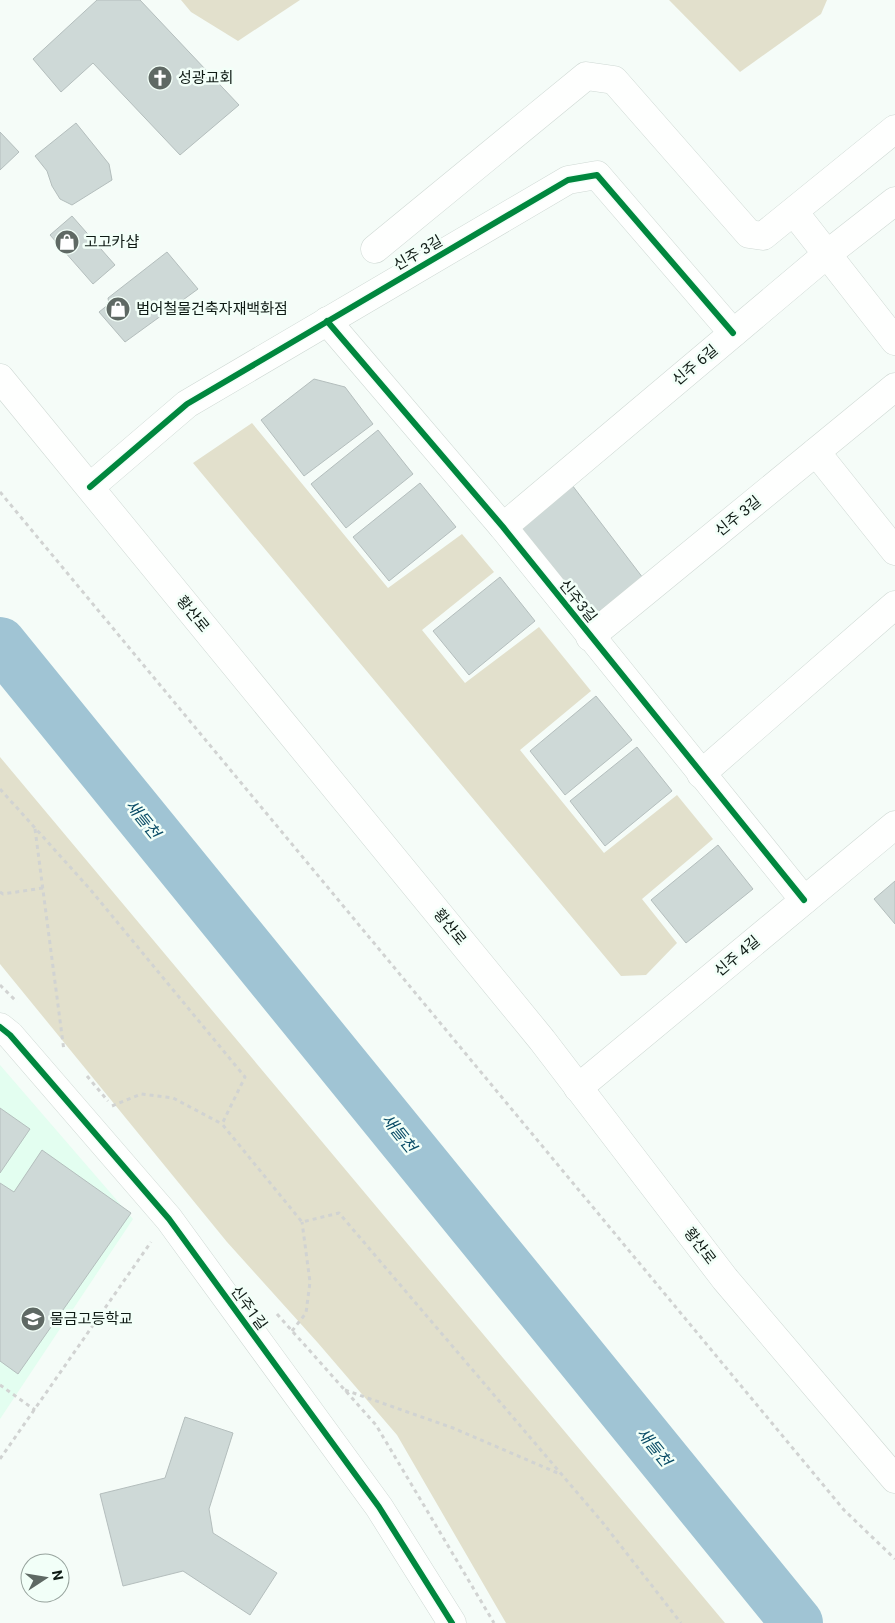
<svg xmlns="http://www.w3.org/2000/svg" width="895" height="1623" viewBox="0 0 895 1623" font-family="Roboto,'Noto Sans KR',sans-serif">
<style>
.built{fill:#e3fef0}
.green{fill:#e2e0cc}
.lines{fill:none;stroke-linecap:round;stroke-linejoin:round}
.river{stroke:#a0c4d4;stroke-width:52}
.building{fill:#ced9d7;stroke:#b4bebd}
.street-casing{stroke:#cfd9d4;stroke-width:29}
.secondary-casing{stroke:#cfd9d4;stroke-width:29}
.path{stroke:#d1d3d2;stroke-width:3;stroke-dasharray:4 4;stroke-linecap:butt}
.street{stroke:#fefffe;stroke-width:28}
.secondary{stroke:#fefffe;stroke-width:28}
.cycleway-casing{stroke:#f2fff8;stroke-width:9}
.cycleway{stroke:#00873e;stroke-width:6}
.labels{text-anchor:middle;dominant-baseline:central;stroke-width:5;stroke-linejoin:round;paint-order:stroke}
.poi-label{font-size:15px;fill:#0e1a14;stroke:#f2fff8;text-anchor:start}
.street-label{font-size:15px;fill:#0e1a14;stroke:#f2fff8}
.water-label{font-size:16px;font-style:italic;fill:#094c66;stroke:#f2fff8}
</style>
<rect width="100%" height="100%" fill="#f5fcf8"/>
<path class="built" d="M 0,1065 L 133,1219 L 0,1419 Z"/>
<g class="green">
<path d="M 181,0 L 300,0 L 238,41 L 191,12 Z"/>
<path d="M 669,0 L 827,0 L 821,14 L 740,72 Z"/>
<path d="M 252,423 L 388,588 L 462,534 L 494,572 L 422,630 L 465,683 L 539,627 L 591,691 L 520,750 L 604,853 L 677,795 L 713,839 L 642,899 L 677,943 L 646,975 L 621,976 L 193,463 Z"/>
<path d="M 0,757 L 725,1623 L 506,1623 L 397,1435 L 318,1343 L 227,1242 L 0,964 Z"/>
</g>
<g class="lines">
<path class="river" d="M 0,643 L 797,1623"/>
</g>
<g class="building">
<path d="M 97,0 L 140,0 L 239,105 L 180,155 L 93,63 L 61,92 L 33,59 Z"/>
<path d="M 76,123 L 109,164 L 112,180 L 72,205 L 60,199 L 52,186 L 47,171 L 35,156 Z"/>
<path d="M 0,132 L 19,152 L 0,170 Z"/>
<path d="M 72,216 L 115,265 L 93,284 L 50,235 Z"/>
<path d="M 167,252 L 198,289 L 125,342 L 99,312 L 109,304 L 108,298 Z"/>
<path d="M 314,379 L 345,387 L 373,424 L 304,476 L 261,420 Z"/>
<path d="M 378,430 L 413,474 L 346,528 L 311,484 Z"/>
<path d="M 420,483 L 456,527 L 389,581 L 353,537 Z"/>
<path d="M 572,485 L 643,578 L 589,619 L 518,527 Z"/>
<path d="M 500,577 L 535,621 L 469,675 L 433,631 Z"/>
<path d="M 596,696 L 632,740 L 565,795 L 530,751 Z"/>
<path d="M 637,747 L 672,791 L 605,846 L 570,801 Z"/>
<path d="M 718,845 L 753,889 L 686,943 L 651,900 Z"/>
<path d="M 895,881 L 895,924 L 874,899 Z"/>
<path d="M 0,1108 L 30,1129 L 0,1173 Z"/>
<path d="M 42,1150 L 131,1213 L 18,1374 L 0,1361 L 0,1183 L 14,1192 Z"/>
<path d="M 185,1417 L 233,1433 L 209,1509 L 213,1533 L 277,1573 L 250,1615 L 183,1571 L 123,1586 L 100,1494 L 165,1478 Z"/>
</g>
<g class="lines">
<defs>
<g id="street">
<path d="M 794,212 L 895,341"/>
<path d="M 375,249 L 586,76 L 614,80 L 749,234 L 763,236 L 895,129"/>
<path d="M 327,321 L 503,527 L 804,900"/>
<path d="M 816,452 L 895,551"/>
<path d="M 90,487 L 187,404 L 568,180 L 597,175 L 733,333"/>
<path d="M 503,527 L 826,255 L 895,201"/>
<path d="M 590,637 L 895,387"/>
<path d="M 701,774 L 895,605"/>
<path d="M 0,1027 L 10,1035 L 169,1219 L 379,1507 L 452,1623"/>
<path d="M 578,1088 L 895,825"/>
</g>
<path id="secondary" d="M 0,378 L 542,1040 L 725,1279 L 895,1479"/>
</defs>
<use href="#street" class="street-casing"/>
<use href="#secondary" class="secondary-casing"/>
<g class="path">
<path d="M 0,492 L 844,1510 L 895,1559"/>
<path d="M 0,789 L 89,888 L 245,1077 L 222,1124 L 302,1222 L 339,1213 L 603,1523 L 681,1623"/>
<path d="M 35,829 L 64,1051"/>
<path d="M 0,892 L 3,894 L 43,888"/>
<path d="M 0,985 L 17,1002"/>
<path d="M 87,1076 L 108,1101"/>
<path d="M 112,1106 L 141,1094 L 173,1098 L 222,1124"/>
<path d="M 277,1314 L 376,1425 L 494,1623"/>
<path d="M 292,1331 L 306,1313 L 310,1282 L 302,1222"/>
<path d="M 0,1385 L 35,1410"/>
<path d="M 345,1390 L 453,1428 L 560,1474"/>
<path d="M 0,1459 L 151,1242"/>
</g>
<use href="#street" class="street"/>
<use href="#secondary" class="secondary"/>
<defs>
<g id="cycleway">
<path d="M 327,321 L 503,527 L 804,900"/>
<path d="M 90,487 L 187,404 L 568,180 L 597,175 L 733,333"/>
<path d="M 0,1027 L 10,1035 L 169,1219 L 379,1507 L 452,1623"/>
</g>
</defs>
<use href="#cycleway" class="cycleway-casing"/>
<use href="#cycleway" class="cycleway"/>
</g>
<defs>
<symbol id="church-disc" viewBox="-11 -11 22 22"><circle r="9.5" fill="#5f6964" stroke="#f2fff8"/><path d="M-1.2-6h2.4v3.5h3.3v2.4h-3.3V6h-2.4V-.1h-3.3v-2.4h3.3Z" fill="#fff"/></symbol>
<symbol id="shop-disc" viewBox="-11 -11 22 22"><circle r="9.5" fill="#5f6964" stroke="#f2fff8"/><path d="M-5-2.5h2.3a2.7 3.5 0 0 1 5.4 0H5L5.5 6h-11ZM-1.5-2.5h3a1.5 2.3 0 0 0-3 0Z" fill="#fff"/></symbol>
<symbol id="school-disc" viewBox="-11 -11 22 22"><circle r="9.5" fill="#5f6964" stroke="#f2fff8"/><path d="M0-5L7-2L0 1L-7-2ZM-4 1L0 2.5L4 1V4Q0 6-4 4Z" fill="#fff"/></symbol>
</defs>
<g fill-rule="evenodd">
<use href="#church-disc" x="146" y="64" width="28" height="28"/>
<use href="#shop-disc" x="53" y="228" width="28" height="28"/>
<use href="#shop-disc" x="104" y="295" width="28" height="28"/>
<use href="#school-disc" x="19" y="1305" width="28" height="28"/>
</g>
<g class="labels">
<g class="poi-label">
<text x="178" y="78">성광교회</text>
<text x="84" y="242">고고카샵</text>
<text x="136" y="309">범어철물건축자재백화점</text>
<text x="50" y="1319">물금고등학교</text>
</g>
<g class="street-label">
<text transform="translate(418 253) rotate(-30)">신주 3길</text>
<text transform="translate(695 365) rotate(-40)">신주 6길</text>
<text transform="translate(738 516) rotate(-39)">신주 3길</text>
<text transform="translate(578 601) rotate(51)">신주3길</text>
<text transform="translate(193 614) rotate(51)">황산로</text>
<text transform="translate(450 927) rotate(51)">황산로</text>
<text transform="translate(737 956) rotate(-40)">신주 4길</text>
<text transform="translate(700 1246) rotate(53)">황산로</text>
<text transform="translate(249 1308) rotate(54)">신주1길</text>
</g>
<g class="water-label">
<text transform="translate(143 819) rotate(51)">새들천</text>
<text transform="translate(399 1133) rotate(51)">새들천</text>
<text transform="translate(654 1447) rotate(51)">새들천</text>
</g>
</g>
<g transform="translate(45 1578) rotate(78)"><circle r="24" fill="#f2fff8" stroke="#97a39d"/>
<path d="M0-4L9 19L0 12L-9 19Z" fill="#5f6964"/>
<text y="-8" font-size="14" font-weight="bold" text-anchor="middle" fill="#0e1a14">N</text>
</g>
</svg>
